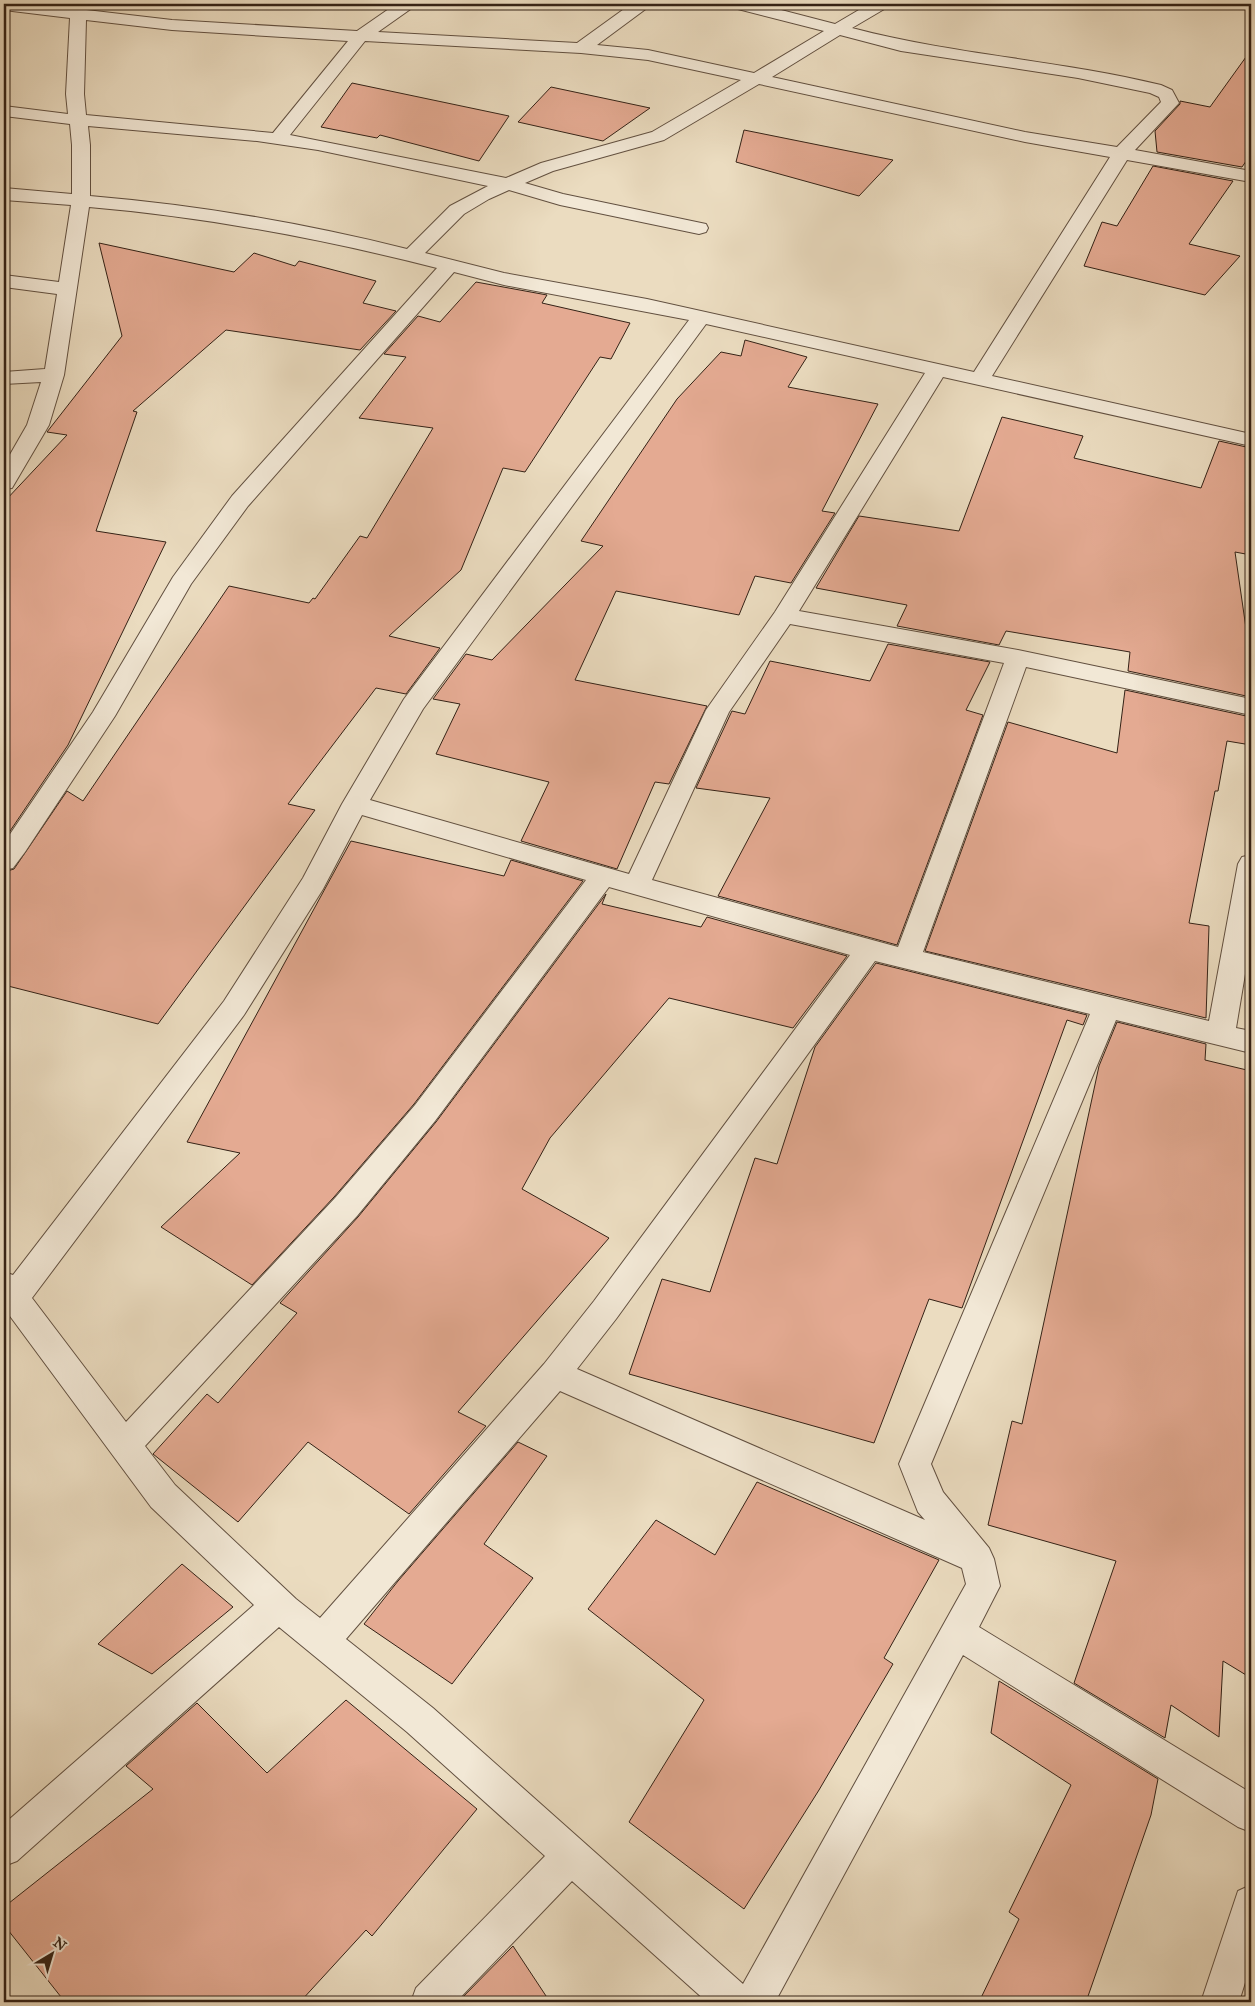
<svg xmlns="http://www.w3.org/2000/svg" width="1255" height="2006" viewBox="0 0 1255 2006" font-family="'IM FELL Great Primer',serif">
<style>
.building{fill:#e4aa92;stroke:#342216}
.lines{fill:none;stroke-linecap:round;stroke-linejoin:round}
.minor-casing{stroke:#625040;stroke-width:2}
.minor{fill:#f2e8d6;fill-rule:evenodd}
</style>
<rect width="100%" height="100%" fill="#ebdcc0"/>
<filter id="stains"><feTurbulence type="fractalNoise" baseFrequency=".004" numOctaves="4"/><feColorMatrix values="0 0 0 0 .2 0 0 0 0 .09 0 0 0 0 .02 0 0 0 .5 -.17"/></filter>
<radialGradient id="worn" r=".72"><stop offset=".6" stop-color="#630" stop-opacity="0"/><stop offset="1" stop-color="#630" stop-opacity=".3"/></radialGradient>
<g class="building">
<path d="M 1251,50 L 1251,154 L 1242,167 L 1157,152 L 1155,131 L 1180,104 L 1180,101 L 1210,107 Z"/>
<path d="M 352,83 L 509,116 L 479,161 L 380,135 L 377,138 L 321,127 Z"/>
<path d="M 551,87 L 650,108 L 603,141 L 518,122 Z"/>
<path d="M 744,130 L 893,160 L 859,196 L 736,162 Z"/>
<path d="M 1153,166 L 1233,181 L 1189,244 L 1240,256 L 1205,295 L 1084,266 L 1102,222 L 1117,226 Z"/>
<path d="M 99,243 L 234,272 L 254,253 L 295,266 L 299,261 L 376,281 L 363,303 L 396,311 L 360,350 L 226,330 L 133,411 L 137,412 L 96,531 L 166,542 L 68,745 L 4,840 L 4,502 L 67,435 L 47,432 L 122,336 Z"/>
<path d="M 476,282 L 547,295 L 542,303 L 630,323 L 611,359 L 600,357 L 525,472 L 503,468 L 461,570 L 389,636 L 440,648 L 406,694 L 376,688 L 288,804 L 315,810 L 158,1024 L 4,985 L 4,872 L 14,869 L 67,791 L 83,801 L 229,586 L 309,603 L 313,598 L 315,599 L 360,536 L 367,538 L 433,428 L 359,418 L 406,357 L 384,354 L 418,316 L 440,322 Z"/>
<path d="M 745,340 L 807,357 L 788,387 L 878,404 L 822,511 L 835,513 L 791,583 L 755,576 L 739,615 L 616,591 L 575,680 L 707,706 L 669,784 L 655,782 L 617,869 L 521,841 L 549,782 L 436,754 L 460,704 L 433,699 L 466,654 L 492,660 L 603,546 L 581,541 L 677,399 L 721,352 L 741,356 Z"/>
<path d="M 1002,417 L 1083,436 L 1074,458 L 1201,488 L 1219,441 L 1251,448 L 1251,555 L 1235,552 L 1251,663 L 1251,697 L 1128,671 L 1130,652 L 1006,631 L 999,645 L 897,626 L 907,605 L 816,588 L 859,516 L 959,531 Z"/>
<path d="M 888,644 L 990,662 L 966,710 L 983,715 L 897,945 L 718,896 L 770,798 L 696,788 L 731,713 L 732,711 L 745,714 L 770,661 L 870,681 Z"/>
<path d="M 1125,690 L 1251,717 L 1251,745 L 1227,741 L 1218,791 L 1215,791 L 1189,923 L 1209,926 L 1206,1018 L 925,951 L 1008,722 L 1117,753 Z"/>
<path d="M 351,841 L 504,876 L 511,860 L 583,881 L 414,1104 L 334,1197 L 252,1285 L 161,1227 L 240,1153 L 187,1142 Z"/>
<path d="M 606,894 L 602,904 L 701,927 L 707,917 L 847,956 L 793,1028 L 669,998 L 550,1138 L 522,1189 L 609,1238 L 458,1412 L 486,1426 L 409,1514 L 308,1442 L 238,1522 L 153,1454 L 207,1394 L 218,1403 L 297,1313 L 280,1303 L 358,1217 L 436,1122 Z"/>
<path d="M 876,963 L 1087,1015 L 1083,1025 L 1067,1020 L 962,1308 L 929,1299 L 874,1443 L 629,1374 L 662,1279 L 710,1292 L 755,1158 L 777,1164 L 815,1047 Z"/>
<path d="M 1117,1022 L 1206,1044 L 1205,1060 L 1251,1071 L 1251,1678 L 1223,1661 L 1219,1737 L 1171,1705 L 1165,1738 L 1074,1683 L 1116,1561 L 988,1525 L 1012,1421 L 1022,1424 L 1099,1066 Z"/>
<path d="M 518,1442 L 547,1456 L 484,1544 L 533,1578 L 452,1684 L 364,1624 L 398,1581 Z"/>
<path d="M 757,1482 L 939,1560 L 884,1658 L 893,1664 L 819,1790 L 744,1909 L 629,1822 L 704,1700 L 588,1609 L 656,1520 L 715,1555 Z"/>
<path d="M 182,1564 L 233,1607 L 152,1674 L 98,1644 Z"/>
<path d="M 999,1681 L 1158,1779 L 1151,1815 L 1086,2002 L 979,2002 L 1019,1919 L 1009,1912 L 1071,1785 L 991,1733 Z"/>
<path d="M 346,1700 L 477,1809 L 372,1936 L 366,1930 L 300,2002 L 65,2002 L 4,1925 L 4,1907 L 153,1789 L 126,1766 L 197,1703 L 267,1773 Z"/>
<path d="M 513,1946 L 550,2002 L 458,2002 Z"/>
</g>
<g class="lines">
<defs>
<g id="minor">
<path d="M 4,4 L 35,4 L 172,20 L 357,31 L 396,4 L 414,4 L 412,8 L 378,32 L 577,43 L 631,4 L 649,4 L 647,8 L 597,45 L 648,50 L 754,73 L 824,31 L 734,8 L 732,4 L 758,4 L 835,24 L 869,4 L 888,4 L 886,8 L 852,28 C 954,55 1059,60 1161,85 L 1172,90 L 1179,103 L 1135,150 L 1251,171 L 1251,182 L 1127,160 L 992,376 L 1251,434 L 1251,446 L 943,377 L 799,611 L 1018,650 L 1251,699 L 1251,715 L 1026,667 L 923,952 L 1209,1021 L 1238,864 L 1242,857 L 1251,855 L 1251,938 L 1236,1028 L 1251,1031 L 1251,1053 L 1116,1020 L 931,1464 L 943,1492 L 989,1548 L 994,1559 L 1000,1586 L 979,1627 L 1251,1793 L 1251,1832 L 1238,1827 L 963,1655 L 775,2002 L 707,2002 L 572,1881 L 456,2002 L 411,2002 L 416,1988 L 545,1856 L 407,1732 L 279,1627 L 17,1861 L 4,1866 L 4,1824 L 254,1605 L 151,1507 L 4,1308 L 4,1272 L 13,1275 L 224,1001 L 303,878 L 342,804 L 404,699 L 689,320 L 504,285 L 454,272 L 248,506 L 191,584 L 115,716 L 25,852 L 13,868 L 4,870 L 4,843 L 93,712 L 173,577 L 232,496 L 437,268 C 323,239 206,217 89,207 L 64,375 L 49,425 L 12,488 L 4,489 L 4,465 L 27,425 L 41,382 L 4,384 L 4,372 L 45,369 L 57,294 L 4,287 L 4,275 L 59,282 L 71,205 L 4,200 L 4,188 L 72,194 L 72,145 L 70,124 L 4,116 L 4,106 L 68,114 L 66,94 L 70,18 L 4,10 ZM 86,20 L 172,30 L 348,41 L 273,133 L 86,115 L 84,94 ZM 840,35 L 901,51 L 1078,78 L 1150,93 L 1159,97 L 1161,102 L 1117,147 L 1025,132 L 772,77 ZM 365,41 L 581,53 L 648,60 L 741,80 L 652,132 L 541,163 L 506,178 L 290,135 ZM 759,84 L 1025,142 L 1110,157 L 974,372 L 647,299 L 504,273 L 425,253 L 464,214 L 489,199 L 509,190 L 560,205 L 699,234 L 706,232 L 708,228 L 706,224 L 563,194 L 525,183 L 553,171 L 664,140 ZM 88,126 L 257,141 L 318,150 L 488,186 L 450,206 L 407,249 C 304,223 197,205 90,196 L 90,145 ZM 706,324 L 925,373 L 775,612 L 706,710 L 629,874 L 370,800 L 423,709 ZM 790,624 L 1004,663 L 898,947 L 652,880 L 729,712 ZM 362,815 L 586,880 L 415,1105 L 335,1198 L 126,1422 L 32,1298 L 244,1015 L 323,889 ZM 609,887 L 850,955 L 594,1301 L 544,1364 L 320,1618 L 296,1599 L 175,1485 L 145,1446 L 357,1216 L 435,1121 ZM 875,961 L 1090,1014 L 899,1464 L 918,1512 L 925,1520 L 577,1369 L 616,1319 ZM 560,1391 L 962,1568 L 966,1584 L 743,1984 L 433,1708 L 346,1639 Z"/>
<path d="M 1251,1885 L 1251,1963 L 1239,2002 L 1201,2002 L 1238,1891 Z"/>
</g>
</defs>
<use href="#minor" class="minor-casing"/>
<use href="#minor" class="minor"/>
</g>
<rect width="1255" height="2006" fill="none" stroke="#ebdcc0" stroke-width="20"/>
<rect x="5" y="5" width="1245" height="1996" fill="none" stroke="#342216" stroke-width="2.5"/>
<rect x="10" y="10" width="1235" height="1986" fill="none" stroke="#342216"/>
<g transform="translate(52 1954) rotate(38)" stroke="#f2e8d6" stroke-width="4" paint-order="stroke">
<path d="M0-4L9 19L0 12L-9 19Z" fill="#342216"/>
<text y="-8" font-size="14" font-weight="bold" text-anchor="middle" fill="#342216">N</text>
</g>
<rect width="100%" height="100%" filter="url(#stains)"/>
<rect width="100%" height="100%" fill="url(#worn)"/>
</svg>
